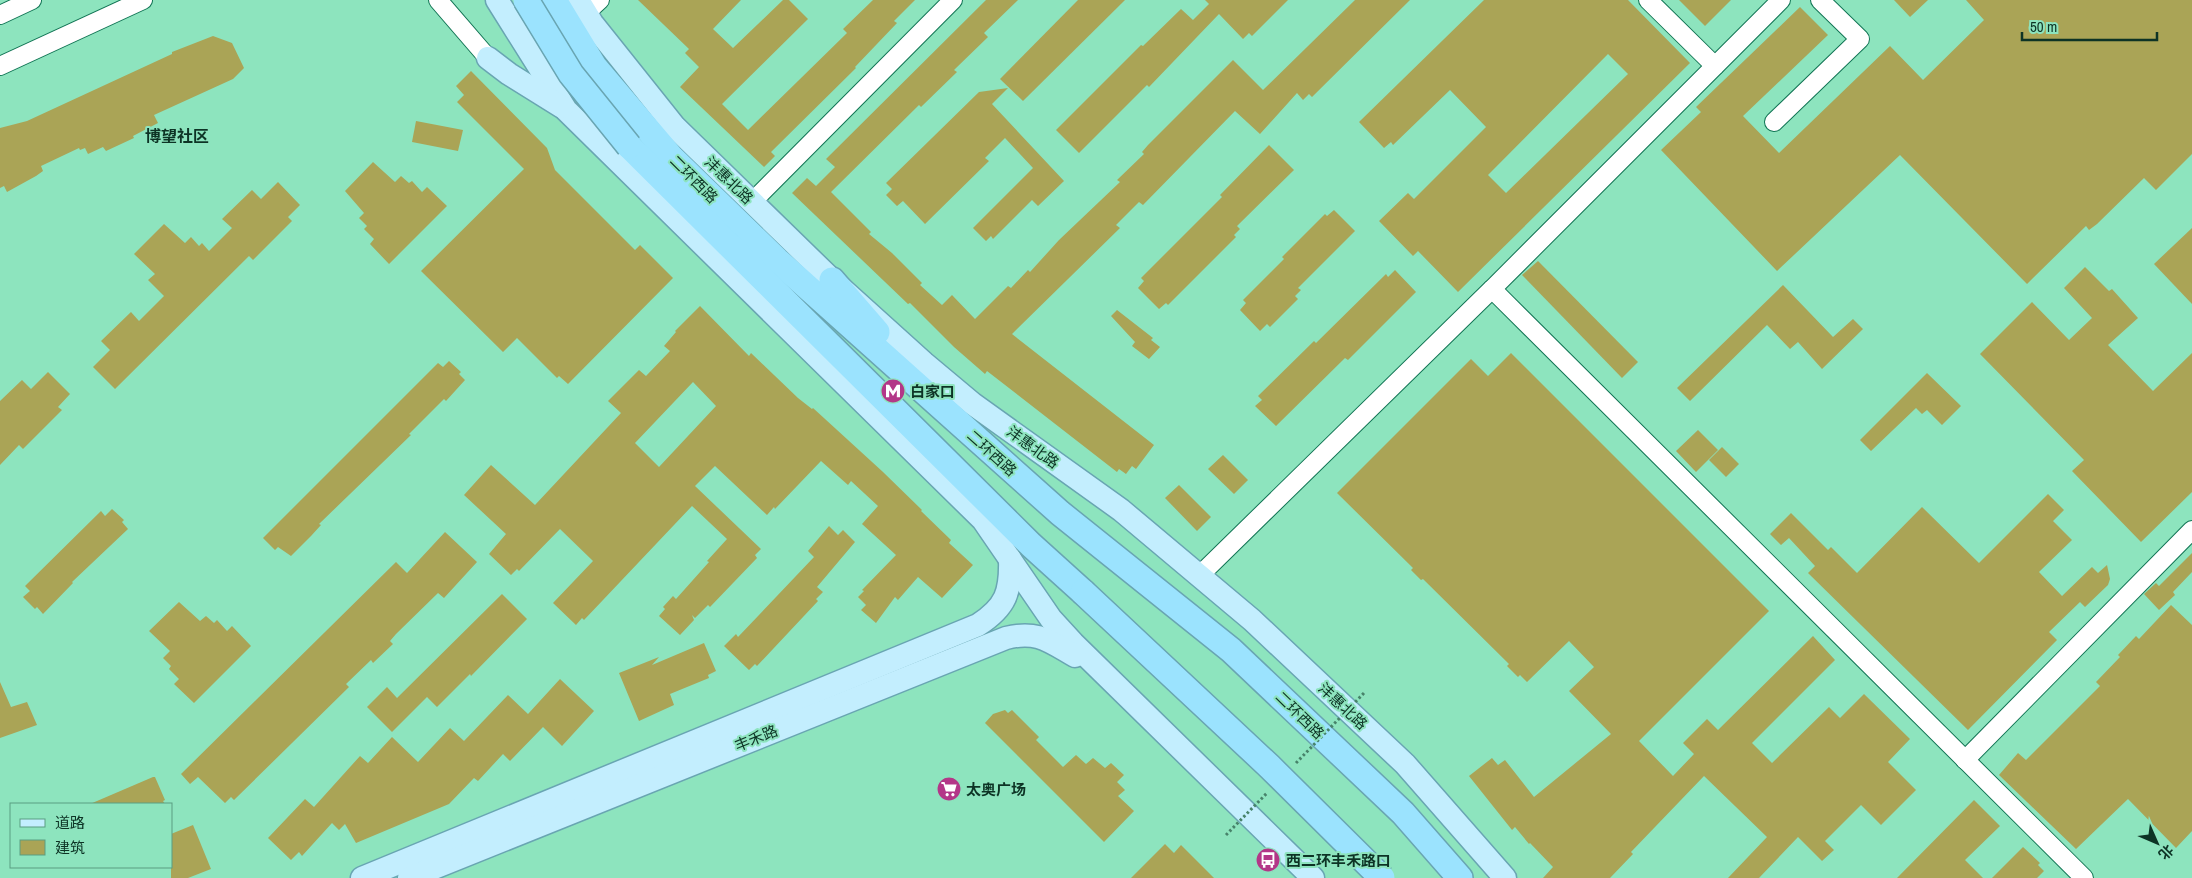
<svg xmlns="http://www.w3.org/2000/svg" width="2192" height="878" viewBox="0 0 2192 878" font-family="'Archivo Narrow','Noto Sans SC',sans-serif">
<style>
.building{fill:#aaa456;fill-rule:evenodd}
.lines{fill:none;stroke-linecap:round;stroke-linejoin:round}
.minor-casing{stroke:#117454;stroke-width:20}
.major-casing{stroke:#69a5b2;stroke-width:25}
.highway-casing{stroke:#69a5b2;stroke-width:28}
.minor{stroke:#fff;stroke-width:18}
.major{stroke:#c3eefe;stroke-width:22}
.highway{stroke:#9be3fe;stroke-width:25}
.highway-bridge-casing{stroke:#69a5b2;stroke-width:28;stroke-linecap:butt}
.path-bridge{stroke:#47836a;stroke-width:3;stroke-dasharray:2.5 2.5;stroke-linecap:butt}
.highway-bridge{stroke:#9be3fe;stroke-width:25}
.labels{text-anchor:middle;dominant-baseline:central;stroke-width:4;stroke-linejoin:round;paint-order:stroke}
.street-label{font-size:15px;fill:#0d3325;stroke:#8de4be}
.poi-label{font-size:15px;font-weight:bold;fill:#0d3325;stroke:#8de4be;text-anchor:start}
.neighbourhood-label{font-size:16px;font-weight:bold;fill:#0d3325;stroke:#8de4be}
</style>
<rect width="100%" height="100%" fill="#8de4be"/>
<g class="building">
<path d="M 638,0 L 741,0 L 713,29 L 733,48 L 783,0 L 789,0 L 808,19 L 722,104 L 748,130 L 847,33 L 843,29 L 873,0 L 915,0 L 894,21 L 897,23 L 855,67 L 856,68 L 771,152 L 775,156 L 764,167 L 680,87 L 699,67 L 685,53 L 689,49 Z"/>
<path d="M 986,0 L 1018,0 L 984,33 L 988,37 L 954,70 L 957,72 L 921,107 L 919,105 L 831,192 L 871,232 L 869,234 L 892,253 L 922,283 L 920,285 L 942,305 L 952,295 L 975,319 L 1008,286 L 1011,288 L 1028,270 L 1030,272 L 1059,240 L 1120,182 L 1117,180 L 1144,154 L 1142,152 L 1148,145 L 1233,60 L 1263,90 L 1355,0 L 1410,0 L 1312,97 L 1309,94 L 1303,100 L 1297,93 L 1260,134 L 1235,111 L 1143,205 L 1139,202 L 1116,225 L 1120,228 L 1012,334 L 1154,445 L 1136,469 L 1132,466 L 1126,474 L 1119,469 L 1117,472 L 987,371 L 985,374 L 954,347 L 910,303 L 908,304 L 792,193 L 807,178 L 816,186 L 835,167 L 826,159 Z"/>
<path d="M 1078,0 L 1125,0 L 1023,101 L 1000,79 Z"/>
<path d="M 1205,0 L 1288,0 L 1252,36 L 1249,33 L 1243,39 L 1219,14 L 1149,87 L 1147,85 L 1079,153 L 1056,130 L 1141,45 L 1143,46 L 1181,9 L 1193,20 L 1209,4 Z"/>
<path d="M 1484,0 L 1628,0 L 1690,63 L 1458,292 L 1418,251 L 1413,256 L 1379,221 L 1408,193 L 1414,199 L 1486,127 L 1450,90 L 1393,145 L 1391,142 L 1384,148 L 1359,122 ZM 1608,54 L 1628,74 L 1506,193 L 1488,175 Z"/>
<path d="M 1679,0 L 1731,0 L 1705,26 Z"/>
<path d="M 1894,0 L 1928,0 L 1910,17 Z"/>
<path d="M 1966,0 L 2192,0 L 2192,154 L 2156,190 L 2144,178 L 2097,224 L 2089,230 L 2086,226 L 2027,284 L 1900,155 L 1777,271 L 1661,150 L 1701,112 L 1696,107 L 1800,7 L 1828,35 L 1743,116 L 1779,153 L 1890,46 L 1923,80 L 1984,20 Z"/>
<path d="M 213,36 L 232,43 L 244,68 L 233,79 L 154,115 L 158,123 L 133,136 L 134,138 L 106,151 L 103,147 L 88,154 L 85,148 L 80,150 L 79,148 L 41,166 L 43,171 L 36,176 L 7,192 L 4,186 L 0,188 L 0,128 L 27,121 L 172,54 L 172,52 Z"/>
<path d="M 471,71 L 547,148 L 555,170 L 635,250 L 640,245 L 673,278 L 568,384 L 559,376 L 557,378 L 517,338 L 503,352 L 421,271 L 524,169 L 457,102 L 464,95 L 456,86 Z"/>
<path d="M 1008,88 L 992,104 L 1064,181 L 1038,206 L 1032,200 L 993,239 L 991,236 L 986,241 L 973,228 L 1033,168 L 1005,138 L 985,158 L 989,161 L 925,224 L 903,201 L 897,206 L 886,195 L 892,189 L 886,183 L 979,92 Z"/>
<path d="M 416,121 L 463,130 L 458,151 L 412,142 Z"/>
<path d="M 1269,145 L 1294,170 L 1237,226 L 1240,229 L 1234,235 L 1236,237 L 1168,305 L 1166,303 L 1159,309 L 1138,288 L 1144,281 L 1141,278 L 1222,197 L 1220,195 Z"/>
<path d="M 373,162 L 395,182 L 401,176 L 409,183 L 412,181 L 422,192 L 427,187 L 447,206 L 389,264 L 370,244 L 374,239 L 364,229 L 367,226 L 359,218 L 364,213 L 345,191 Z"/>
<path d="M 278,182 L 300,205 L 288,217 L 292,221 L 253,260 L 249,256 L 115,389 L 93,367 L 110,350 L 101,341 L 131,312 L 139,321 L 164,296 L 148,280 L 155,274 L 134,254 L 164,224 L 185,243 L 191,237 L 199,246 L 202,243 L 209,251 L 232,228 L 222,219 L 252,190 L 261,199 Z"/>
<path d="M 1334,210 L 1355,231 L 1298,288 L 1301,290 L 1295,296 L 1298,299 L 1270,327 L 1267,324 L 1260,331 L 1240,310 L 1246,303 L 1243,300 L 1284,259 L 1282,257 L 1325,214 L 1327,216 Z"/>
<path d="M 2192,228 L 2192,304 L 2154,264 Z"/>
<path d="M 1538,261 L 1638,362 L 1622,378 L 1522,275 Z"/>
<path d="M 2085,267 L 2109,291 L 2112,289 L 2138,318 L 2108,345 L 2153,391 L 2192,353 L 2192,492 L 2141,542 L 2072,471 L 2084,460 L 1980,354 L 2032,302 L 2069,340 L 2092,318 L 2064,288 Z"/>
<path d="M 1395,270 L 1416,292 L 1348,360 L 1345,358 L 1276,426 L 1255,406 L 1262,400 L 1258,396 L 1314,341 L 1316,343 L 1386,274 L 1388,277 Z"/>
<path d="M 1783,285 L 1833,337 L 1853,319 L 1863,329 L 1822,369 L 1798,342 L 1790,349 L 1767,325 L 1690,401 L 1677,388 Z"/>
<path d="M 700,306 L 749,356 L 751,353 L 798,398 L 812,409 L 813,408 L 883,472 L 922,510 L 921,511 L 951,540 L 949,543 L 973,565 L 942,598 L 918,577 L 898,600 L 895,597 L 876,623 L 861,610 L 866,605 L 858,597 L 864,591 L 862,590 L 896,555 L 862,524 L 878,506 L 851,481 L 848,485 L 821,461 L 775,509 L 774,507 L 767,515 L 715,466 L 695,486 L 761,549 L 755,555 L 757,558 L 710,607 L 708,605 L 695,618 L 692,615 L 694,620 L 680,635 L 659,616 L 665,609 L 663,607 L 673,596 L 676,599 L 709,562 L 707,561 L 727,539 L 692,506 L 603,600 L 584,620 L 582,618 L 576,625 L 553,603 L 593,561 L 560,529 L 519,571 L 517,569 L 511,575 L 489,554 L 506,534 L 464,495 L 491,465 L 535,505 L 621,413 L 608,401 L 639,370 L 646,376 L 670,351 L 664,346 L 676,332 L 675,331 ZM 693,382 L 716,406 L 659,467 L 635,443 Z"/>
<path d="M 1117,310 L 1153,338 L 1151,340 L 1160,347 L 1149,359 L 1132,346 L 1135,342 L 1111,316 Z"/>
<path d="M 1511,353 L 1769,611 L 1639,741 L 1673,776 L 1694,754 L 1683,743 L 1707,719 L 1718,730 L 1813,636 L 1835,660 L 1752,743 L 1772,763 L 1829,707 L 1840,718 L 1864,694 L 1910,739 L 1888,762 L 1916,790 L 1881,825 L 1861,805 L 1825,841 L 1834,850 L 1822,861 L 1798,837 L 1759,878 L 1728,878 L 1767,837 L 1704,776 L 1631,852 L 1633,854 L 1610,878 L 1543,878 L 1553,867 L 1530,843 L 1529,844 L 1515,827 L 1512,830 L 1469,776 L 1492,758 L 1498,765 L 1505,760 L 1534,797 L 1611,734 L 1569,691 L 1594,667 L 1569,641 L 1527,682 L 1520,675 L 1518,677 L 1507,666 L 1509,664 L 1423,579 L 1421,580 L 1411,570 L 1413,568 L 1337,493 L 1471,359 L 1488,376 Z"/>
<path d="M 449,361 L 461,372 L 459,374 L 465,380 L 446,401 L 444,399 L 409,434 L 411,435 L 319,524 L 321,525 L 311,536 L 291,556 L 278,547 L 275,550 L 263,538 L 438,363 L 443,367 Z"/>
<path d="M 48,372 L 70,394 L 58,407 L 62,410 L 23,449 L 19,445 L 0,465 L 0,401 L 22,380 L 31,389 Z"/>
<path d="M 1927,373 L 1961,406 L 1942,425 L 1927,410 L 1922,414 L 1916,408 L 1871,451 L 1860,440 Z"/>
<path d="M 1698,430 L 1718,450 L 1696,472 L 1676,451 Z"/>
<path d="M 1722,447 L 1739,464 L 1726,477 L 1709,460 Z"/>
<path d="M 1223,455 L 1248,480 L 1234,494 L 1208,469 Z"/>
<path d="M 1179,485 L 1211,517 L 1197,531 L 1165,498 Z"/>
<path d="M 2048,494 L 2064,510 L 2053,521 L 2072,540 L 2039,572 L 2062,596 L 2092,567 L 2098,573 L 2107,565 L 2110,579 L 2108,585 L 2085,607 L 2080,602 L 2049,632 L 2057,640 L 1968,730 L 1808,573 L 1815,566 L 1789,538 L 1781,545 L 1770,534 L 1791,513 L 1828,550 L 1831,547 L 1857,573 L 1922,507 L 1979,563 Z"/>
<path d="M 112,509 L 124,520 L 122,522 L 128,529 L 72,582 L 73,583 L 43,614 L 37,607 L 35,609 L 23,597 L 30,591 L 25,586 L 101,511 L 105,516 Z"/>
<path d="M 829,526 L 838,535 L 843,530 L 855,542 L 817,587 L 823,592 L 816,599 L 818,601 L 757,666 L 755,664 L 749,670 L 724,646 L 736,634 L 738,637 L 814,557 L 808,551 Z"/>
<path d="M 445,532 L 477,562 L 444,598 L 438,593 L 396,634 L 390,641 L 393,644 L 373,663 L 371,660 L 346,684 L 349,687 L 234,800 L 231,797 L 225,803 L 198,777 L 190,784 L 181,774 L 396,562 L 407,573 Z"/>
<path d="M 2192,553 L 2192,572 L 2173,592 L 2175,595 L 2159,610 L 2144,594 L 2156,583 L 2159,586 Z"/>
<path d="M 502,594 L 527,619 L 471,676 L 470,674 L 437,707 L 427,697 L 392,732 L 367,707 L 387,687 L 397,698 Z"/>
<path d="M 179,602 L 200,621 L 206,616 L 214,623 L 217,620 L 227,631 L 232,626 L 251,646 L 194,703 L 174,684 L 179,679 L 169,669 L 171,666 L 163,658 L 170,651 L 149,631 Z"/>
<path d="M 2171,605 L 2192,625 L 2192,831 L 2176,848 L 2128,799 L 2076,849 L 1999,775 L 2018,753 L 2026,760 L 2100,686 L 2096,682 L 2120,657 L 2118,655 L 2136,636 L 2139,639 Z"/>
<path d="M 704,643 L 716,671 L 708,675 L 709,678 L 670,694 L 674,705 L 639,721 L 619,673 L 659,657 L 652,665 Z"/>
<path d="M 560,679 L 594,711 L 562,746 L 543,727 L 510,761 L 503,754 L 478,781 L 474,778 L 449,804 L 356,843 L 345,824 L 339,830 L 332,823 L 302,856 L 299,852 L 291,860 L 268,838 L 305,799 L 314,807 L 360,756 L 368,763 L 392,737 L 418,762 L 450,728 L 464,741 L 508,695 L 528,714 Z"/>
<path d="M 0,682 L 11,707 L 27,702 L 37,725 L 0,738 Z"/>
<path d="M 1005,710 L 1008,713 L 1012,710 L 1039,737 L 1036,740 L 1063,767 L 1076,755 L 1086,764 L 1093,758 L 1105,768 L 1111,763 L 1124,775 L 1117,782 L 1125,790 L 1118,796 L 1134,811 L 1104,842 L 985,723 L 993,714 Z"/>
<path d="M 153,777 L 155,777 L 165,800 L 163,801 L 165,804 L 90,804 Z"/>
<path d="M 1974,800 L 2000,826 L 1965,860 L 1983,878 L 1897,878 Z"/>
<path d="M 193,825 L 211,869 L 188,878 L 171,878 L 171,834 Z"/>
<path d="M 1165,844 L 1174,853 L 1181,845 L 1214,878 L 1131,878 Z"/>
<path d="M 2023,847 L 2040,863 L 2038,865 L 2044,871 L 2037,878 L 1992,878 Z"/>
</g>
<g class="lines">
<defs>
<g id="minor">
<path d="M 438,0 L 488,58"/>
<path d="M 1648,0 L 1715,66"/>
<path d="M 586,13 L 600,0"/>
<path d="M 0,15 L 32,0"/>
<path d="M 0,66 L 143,0"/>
<path d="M 1774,122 L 1860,39 L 1820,0"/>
<path d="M 752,202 L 953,0"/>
<path d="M 1492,289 L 1781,0"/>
<path d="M 1199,576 L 1492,289 L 2084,878"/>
<path d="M 1965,760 L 2192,530"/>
</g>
<g id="major">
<path d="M 497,0 L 566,110 L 983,520 L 1051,619 L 1073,643 L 1313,878"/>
<path d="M 578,0 L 592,23 L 675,127 L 832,280 L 924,363 L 973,404 L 1121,510 L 1252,620 L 1405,764 L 1505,878"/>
<path d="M 488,58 L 509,74 L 562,107"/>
<path d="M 362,878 L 978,625 C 1006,607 1011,592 1010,559"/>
<path d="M 409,878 L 1006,638 C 1037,630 1049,641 1075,656"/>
</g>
<g id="highway">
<path d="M 554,0 L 594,66 L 672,158 L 777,260 L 1060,513 L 1231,650 L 1403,813 L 1460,878"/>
<path d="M 629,146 L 1031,545 L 1083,592"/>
<path d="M 832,280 L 877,332"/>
</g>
</defs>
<use href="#minor" class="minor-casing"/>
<use href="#major" class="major-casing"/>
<use href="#highway" class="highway-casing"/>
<use href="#minor" class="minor"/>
<use href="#major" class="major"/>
<use href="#highway" class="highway"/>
<defs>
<g id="highway-bridge">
<path d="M 526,0 L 571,74 L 629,146"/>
<path d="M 1083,592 L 1269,766 L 1382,878"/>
</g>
</defs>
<use href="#highway-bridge" class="highway-bridge-casing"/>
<g class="path-bridge">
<path d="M 1296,763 L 1365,692"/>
<path d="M 1226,835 L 1267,793"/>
</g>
<use href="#highway-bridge" class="highway-bridge"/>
</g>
<defs>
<symbol id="metro-disc" viewBox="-11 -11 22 22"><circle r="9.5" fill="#b33788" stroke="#8de4be"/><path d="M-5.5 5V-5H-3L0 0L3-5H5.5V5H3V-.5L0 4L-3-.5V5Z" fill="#fff"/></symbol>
<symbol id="supermarket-disc" viewBox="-11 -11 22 22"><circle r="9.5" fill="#b33788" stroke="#8de4be"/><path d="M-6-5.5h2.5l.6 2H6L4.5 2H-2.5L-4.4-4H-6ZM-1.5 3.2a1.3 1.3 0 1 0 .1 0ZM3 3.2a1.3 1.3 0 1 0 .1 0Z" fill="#fff"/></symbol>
<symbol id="bus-disc" viewBox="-11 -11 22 22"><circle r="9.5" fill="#b33788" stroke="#8de4be"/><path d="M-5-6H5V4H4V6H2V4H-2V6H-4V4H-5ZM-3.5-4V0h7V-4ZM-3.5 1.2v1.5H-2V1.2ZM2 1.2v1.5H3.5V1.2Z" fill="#fff"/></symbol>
</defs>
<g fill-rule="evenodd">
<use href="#metro-disc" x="879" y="377" width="28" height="28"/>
<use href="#supermarket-disc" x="935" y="775" width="28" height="28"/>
<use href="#bus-disc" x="1254" y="846" width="28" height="28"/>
</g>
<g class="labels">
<g class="street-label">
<text transform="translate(694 179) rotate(45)">二环西路</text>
<text transform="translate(729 180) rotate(44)">沣惠北路</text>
<text transform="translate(1033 447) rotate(36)">沣惠北路</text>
<text transform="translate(992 453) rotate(42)">二环西路</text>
<text transform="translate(1343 706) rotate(43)">沣惠北路</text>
<text transform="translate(1300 715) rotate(44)">二环西路</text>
<text transform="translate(756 738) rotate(-22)">丰禾路</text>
</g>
<g class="poi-label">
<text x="910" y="391">白家口</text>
<text x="966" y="789">太奥广场</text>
<text x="1286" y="860">西二环丰禾路口</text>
</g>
<g class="neighbourhood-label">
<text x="177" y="136">博望社区</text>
</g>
</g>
<rect x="10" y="803" width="162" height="65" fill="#8de4be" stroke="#5a9d81"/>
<rect x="20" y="819" width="25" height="8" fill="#c3eefe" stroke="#5a9d81"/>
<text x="55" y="828" font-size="15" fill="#0d3325">道路</text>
<rect x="20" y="840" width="25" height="15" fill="#aaa456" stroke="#5a9d81"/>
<text x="55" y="853" font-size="15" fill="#0d3325">建筑</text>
<g transform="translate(2157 843) rotate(135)" stroke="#8de4be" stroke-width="4" paint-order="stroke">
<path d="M0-4L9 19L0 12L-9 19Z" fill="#0d3325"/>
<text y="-8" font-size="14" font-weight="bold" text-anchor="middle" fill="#0d3325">北</text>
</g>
<path d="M2022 32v8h135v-8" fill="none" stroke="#0d3325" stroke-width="2.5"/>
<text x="2030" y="32" font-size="15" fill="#0d3325" stroke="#8de4be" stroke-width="4" paint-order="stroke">50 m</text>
</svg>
